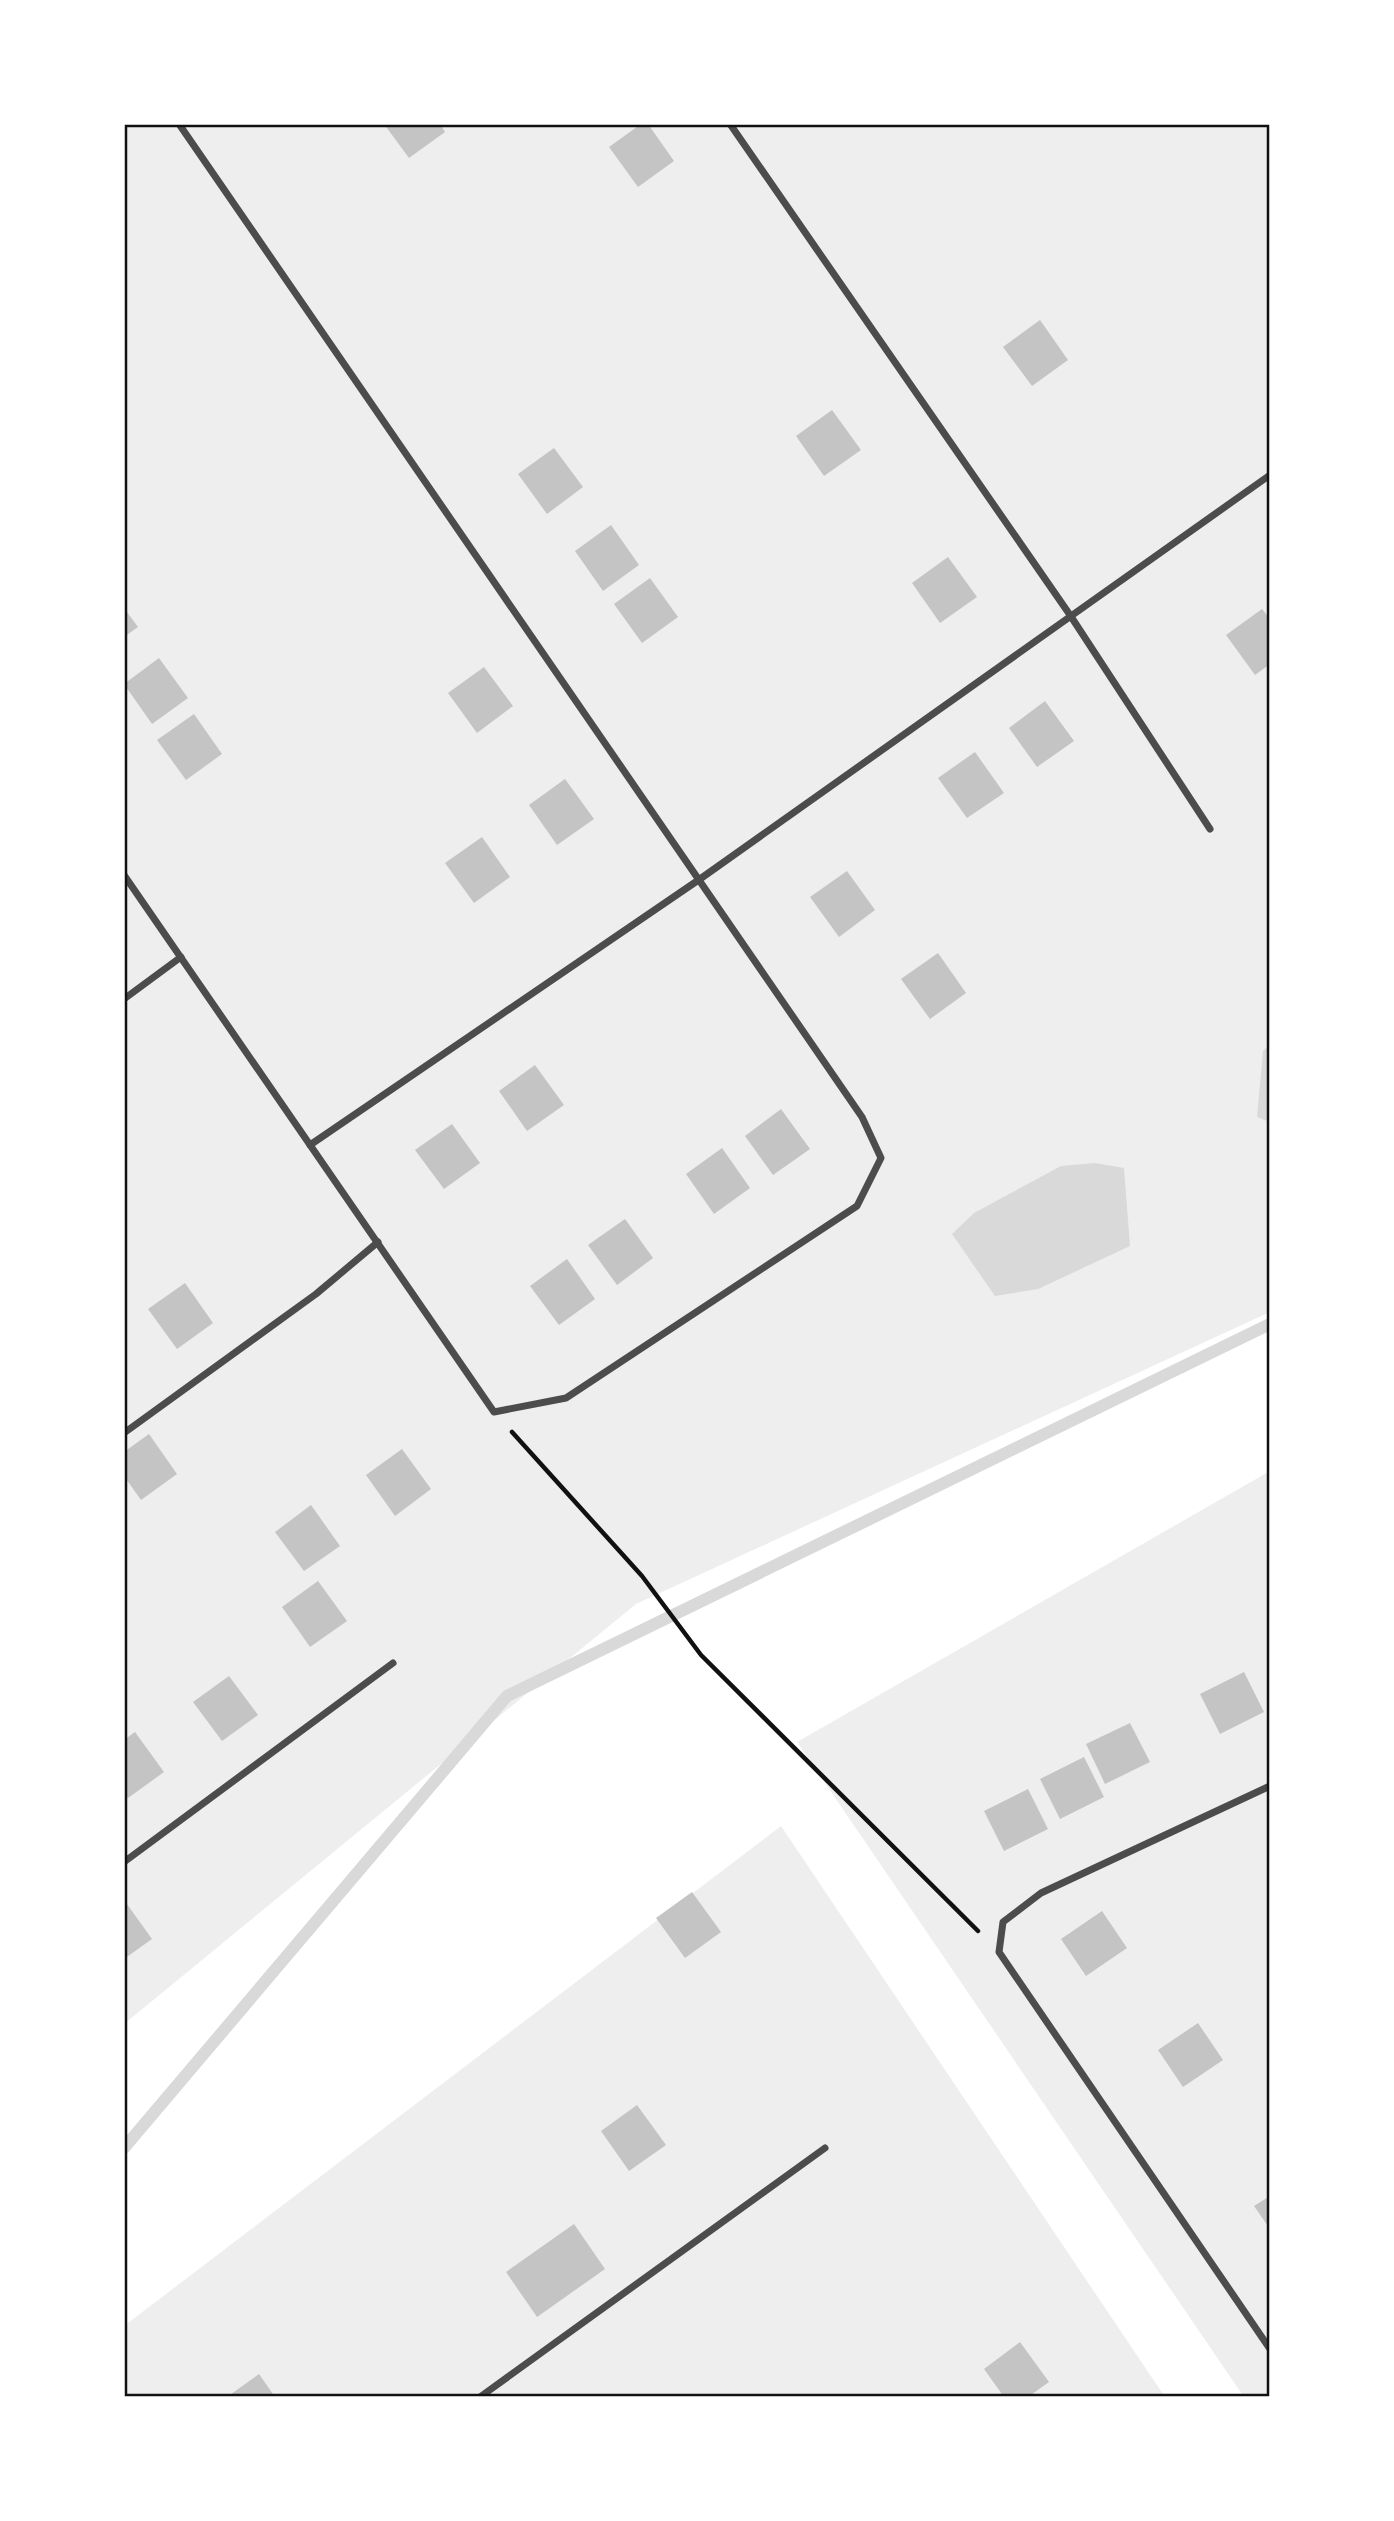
<svg xmlns="http://www.w3.org/2000/svg" width="1394" height="2521" viewBox="0 0 1394 2521" font-family="Lato,sans-serif">
<style>
.green{fill:#eee}
.water{fill:#d9d9d9}
.lines{fill:none;stroke-linecap:round;stroke-linejoin:round}
.stream{stroke:#d9d9d9;stroke-width:12}
.building{fill:#c4c4c4}
.path{stroke:#111;stroke-width:4.5}
.minor{stroke:#4c4c4c;stroke-width:7}
.neatline{fill:none;stroke:#111;stroke-width:2.5}
</style>
<rect width="100%" height="100%" fill="#fff"/>
<g class="green">
<path d="M 124,124 L 1270,124 L 1270,1312 L 636,1604 L 124,2024 Z"/>
<path d="M 1270,1471 L 1270,2397 L 1244,2397 L 797,1742 Z"/>
<path d="M 781,1826 L 1165,2397 L 124,2397 L 124,2326 Z"/>
</g>
<g class="water">
<path d="M 1270,1044 L 1270,1122 L 1257,1117 L 1263,1051 Z"/>
<path d="M 1095,1163 L 1124,1168 L 1130,1246 L 1038,1289 L 995,1296 L 952,1234 L 974,1213 L 1061,1166 Z"/>
</g>
<g class="lines">
<path class="stream" d="M 124,2148 L 507,1696 L 1270,1324"/>
</g>
<g class="building">
<path d="M 384,124 L 440,124 L 445,132 L 409,158 Z"/>
<path d="M 641,124 L 648,124 L 674,161 L 638,187 L 609,147 Z"/>
<path d="M 1040,320 L 1068,360 L 1032,386 L 1003,347 Z"/>
<path d="M 832,410 L 861,450 L 824,476 L 796,436 Z"/>
<path d="M 554,448 L 583,487 L 547,514 L 518,474 Z"/>
<path d="M 611,525 L 639,565 L 603,591 L 575,551 Z"/>
<path d="M 948,557 L 977,597 L 940,623 L 912,583 Z"/>
<path d="M 650,578 L 678,617 L 642,643 L 614,604 Z"/>
<path d="M 124,608 L 138,627 L 124,637 Z"/>
<path d="M 1262,609 L 1270,619 L 1270,664 L 1255,675 L 1226,635 Z"/>
<path d="M 159,658 L 188,698 L 152,724 L 124,684 Z"/>
<path d="M 484,667 L 513,706 L 477,733 L 448,693 Z"/>
<path d="M 1045,701 L 1074,741 L 1037,767 L 1009,728 Z"/>
<path d="M 194,714 L 222,754 L 186,780 L 157,740 Z"/>
<path d="M 975,752 L 1004,793 L 967,818 L 938,778 Z"/>
<path d="M 565,779 L 594,819 L 557,845 L 529,805 Z"/>
<path d="M 482,837 L 510,877 L 474,903 L 445,863 Z"/>
<path d="M 847,871 L 875,910 L 839,937 L 810,897 Z"/>
<path d="M 938,953 L 966,993 L 930,1019 L 901,979 Z"/>
<path d="M 535,1065 L 564,1105 L 527,1131 L 499,1091 Z"/>
<path d="M 781,1109 L 810,1149 L 773,1175 L 745,1136 Z"/>
<path d="M 452,1124 L 480,1163 L 444,1189 L 415,1150 Z"/>
<path d="M 722,1148 L 750,1188 L 714,1214 L 686,1174 Z"/>
<path d="M 625,1219 L 653,1258 L 617,1285 L 588,1245 Z"/>
<path d="M 567,1259 L 595,1299 L 559,1325 L 530,1286 Z"/>
<path d="M 185,1283 L 213,1323 L 177,1349 L 148,1309 Z"/>
<path d="M 149,1434 L 177,1474 L 141,1500 L 124,1476 L 124,1452 Z"/>
<path d="M 402,1449 L 431,1489 L 395,1516 L 366,1475 Z"/>
<path d="M 311,1505 L 340,1546 L 304,1571 L 275,1532 Z"/>
<path d="M 318,1581 L 347,1621 L 310,1647 L 282,1607 Z"/>
<path d="M 1244,1672 L 1264,1712 L 1220,1734 L 1200,1694 Z"/>
<path d="M 229,1676 L 258,1715 L 222,1741 L 193,1702 Z"/>
<path d="M 1130,1723 L 1150,1762 L 1105,1784 L 1086,1744 Z"/>
<path d="M 135,1732 L 164,1772 L 128,1798 L 124,1794 L 124,1740 Z"/>
<path d="M 1084,1757 L 1104,1797 L 1060,1819 L 1040,1779 Z"/>
<path d="M 1028,1789 L 1048,1829 L 1004,1851 L 984,1811 Z"/>
<path d="M 692,1892 L 721,1932 L 685,1958 L 656,1918 Z"/>
<path d="M 124,1900 L 152,1939 L 124,1959 Z"/>
<path d="M 1102,1911 L 1127,1948 L 1086,1976 L 1061,1939 Z"/>
<path d="M 1198,2023 L 1223,2060 L 1183,2087 L 1158,2050 Z"/>
<path d="M 637,2105 L 666,2145 L 629,2171 L 601,2131 Z"/>
<path d="M 1270,2196 L 1270,2229 L 1254,2206 Z"/>
<path d="M 574,2224 L 605,2269 L 537,2317 L 506,2272 Z"/>
<path d="M 1020,2342 L 1049,2382 L 1028,2397 L 1004,2397 L 984,2369 Z"/>
<path d="M 259,2374 L 275,2397 L 227,2397 Z"/>
</g>
<g class="lines">
<path class="path" d="M 512,1432 L 642,1576 L 701,1655 L 978,1931"/>
<g class="minor">
<path d="M 730,124 L 1070,615 L 1210,829"/>
<path d="M 124,875 L 494,1412 L 566,1398 L 857,1206 L 881,1158 L 862,1117 L 179,124"/>
<path d="M 124,999 L 181,957"/>
<path d="M 310,1145 L 700,879 L 1270,475"/>
<path d="M 124,1433 L 316,1294 L 378,1242"/>
<path d="M 1270,1786 L 1041,1893 L 1003,1922 L 999,1952 L 1270,2349"/>
<path d="M 124,1862 L 393,1663"/>
<path d="M 480,2397 L 825,2148"/>
</g>
</g>
<rect width="1394" height="2521" fill="none" stroke="#ffffff" stroke-width="252"/>
<rect x="126" y="126" width="1142" height="2269" class="neatline"/>
</svg>
